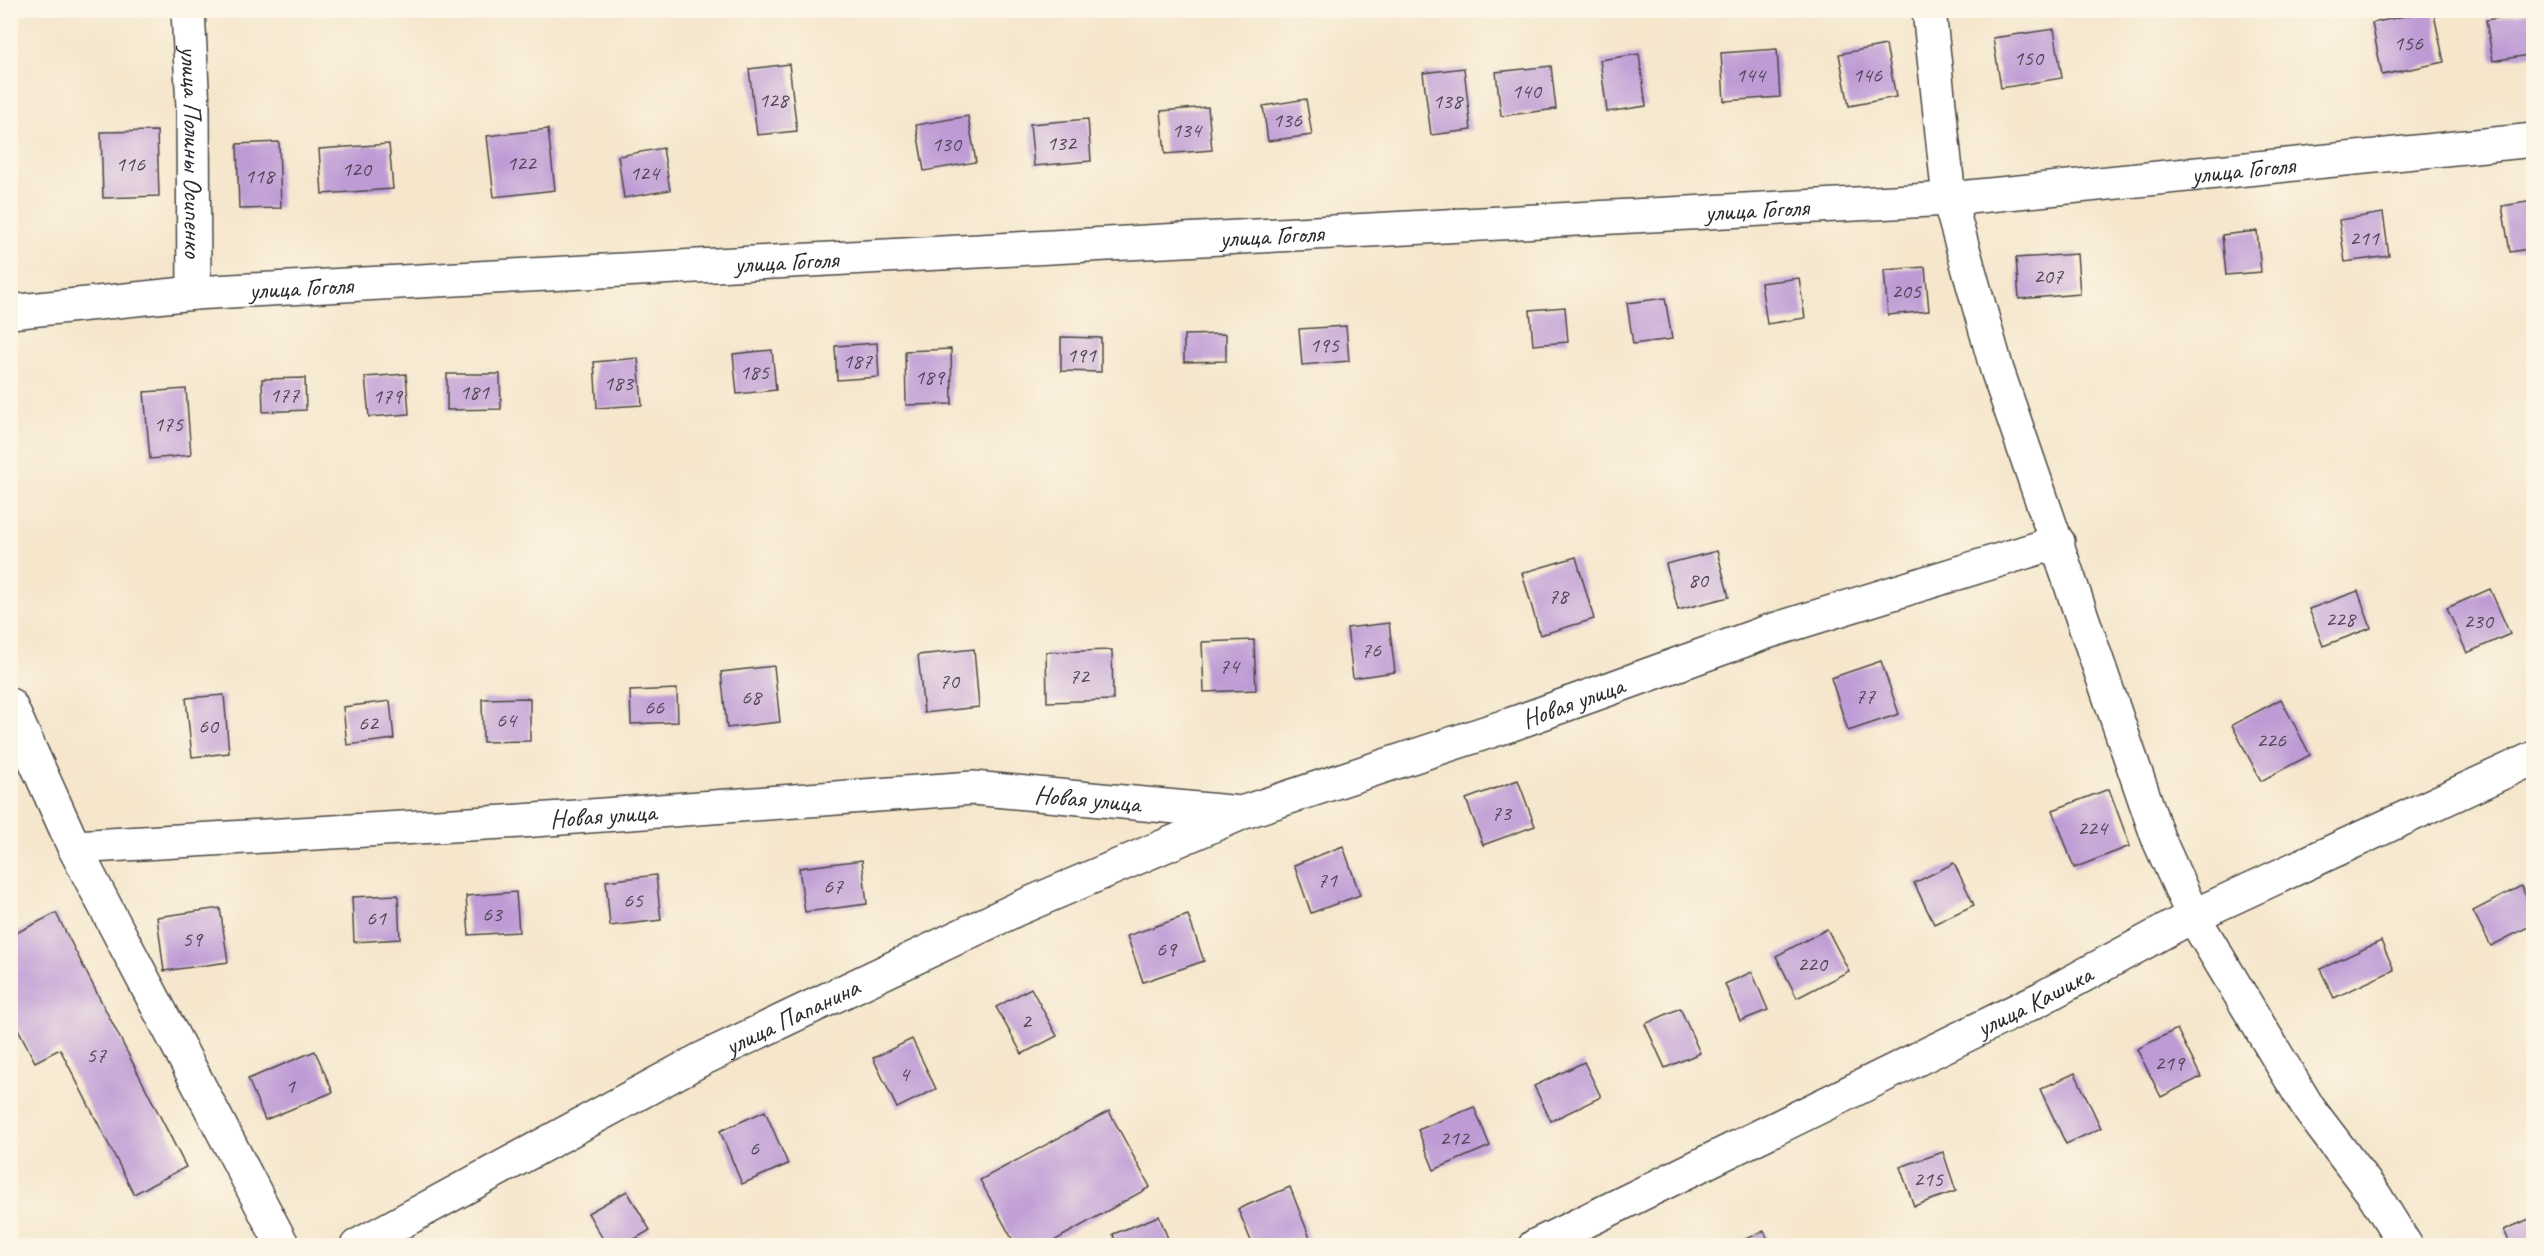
<svg xmlns="http://www.w3.org/2000/svg" width="2544" height="1256" viewBox="0 0 2544 1256" font-family="Caveat,sans-serif">
<style>
.building{fill:#be9bd5}
.lines{fill:none;stroke-linecap:round;stroke-linejoin:round}
.street-casing{stroke:#494743;stroke-width:36}
.highway-casing{stroke:#494743;stroke-width:36}
.street{stroke:#fff;stroke-width:33}
.highway{stroke:#fff;stroke-width:33}
.labels{text-anchor:middle;dominant-baseline:central;stroke-width:4.5;stroke-linejoin:round;paint-order:stroke}
.number-label{font-size:22px;fill:#504756}
.street-label{font-size:26px;fill:#2b2b2b;stroke:#fcf5e5}
</style>
<rect width="100%" height="100%" fill="#fcf5e5"/>
<filter id="ink" filterUnits="userSpaceOnUse"><feTurbulence type="fractalNoise" baseFrequency=".0167" numOctaves="2"/><feDisplacementMap in="SourceGraphic" scale="12" xChannelSelector="R" yChannelSelector="G"/><feConvolveMatrix kernelMatrix="1 2 1 2 8 2 1 2 1" color-interpolation-filters="sRGB"/></filter>
<filter id="wash" filterUnits="userSpaceOnUse"><feTurbulence type="fractalNoise" baseFrequency=".008" numOctaves="4" result="noise"/><feDisplacementMap in="SourceGraphic" scale="24" xChannelSelector="R" yChannelSelector="G"/><feGaussianBlur stdDeviation="1.35" result="paint"/><feColorMatrix in="noise" values="0 0 0 0 0 0 0 0 0 0 0 0 0 0 0 0 0 1.4 0 .05"/><feComposite in="paint" operator="in"/></filter>
<g filter="url(#wash)">
<rect width="100%" height="100%" fill="#f5e6cc"/>
<g id="blocks">
<g class="building">
<path d="M 2433,10 L 2444,62 L 2382,75 L 2372,23 Z"/>
<path d="M 2532,12 L 2534,54 L 2493,61 L 2486,20 Z"/>
<path d="M 2054,29 L 2062,78 L 2001,88 L 1993,38 Z"/>
<path d="M 1886,45 L 1896,97 L 1849,106 L 1839,54 Z"/>
<path d="M 1777,49 L 1780,97 L 1724,101 L 1721,53 Z"/>
<path d="M 1639,54 L 1646,106 L 1607,112 L 1600,60 Z"/>
<path d="M 789,64 L 797,131 L 757,135 L 749,69 Z"/>
<path d="M 1551,66 L 1556,109 L 1501,116 L 1496,72 Z"/>
<path d="M 1464,68 L 1471,130 L 1431,135 L 1423,73 Z"/>
<path d="M 1306,99 L 1312,135 L 1268,141 L 1263,106 Z"/>
<path d="M 1208,107 L 1212,150 L 1165,154 L 1161,111 Z"/>
<path d="M 968,116 L 976,162 L 924,171 L 916,125 Z"/>
<path d="M 1088,119 L 1091,161 L 1034,166 L 1030,124 Z"/>
<path d="M 548,129 L 555,190 L 494,197 L 487,136 Z"/>
<path d="M 157,131 L 159,196 L 103,198 L 101,132 Z"/>
<path d="M 279,142 L 281,208 L 239,209 L 237,144 Z"/>
<path d="M 389,144 L 393,189 L 322,194 L 319,149 Z"/>
<path d="M 663,148 L 670,190 L 624,198 L 618,156 Z"/>
<path d="M 2534,201 L 2534,248 L 2510,252 L 2502,206 Z"/>
<path d="M 2383,213 L 2389,256 L 2345,262 L 2339,220 Z"/>
<path d="M 2257,231 L 2261,272 L 2226,275 L 2222,235 Z"/>
<path d="M 2077,254 L 2080,294 L 2019,299 L 2016,258 Z"/>
<path d="M 1925,267 L 1929,311 L 1888,315 L 1884,270 Z"/>
<path d="M 1799,278 L 1805,318 L 1767,324 L 1761,283 Z"/>
<path d="M 1665,298 L 1672,339 L 1633,344 L 1627,303 Z"/>
<path d="M 1565,307 L 1568,342 L 1533,345 L 1530,310 Z"/>
<path d="M 1346,326 L 1349,361 L 1302,365 L 1299,329 Z"/>
<path d="M 1226,334 L 1226,361 L 1184,362 L 1184,335 Z"/>
<path d="M 1061,337 L 1101,338 L 1101,372 L 1061,371 Z"/>
<path d="M 877,343 L 879,377 L 837,380 L 835,346 Z"/>
<path d="M 951,349 L 952,404 L 906,405 L 905,351 Z"/>
<path d="M 772,350 L 776,390 L 737,394 L 733,354 Z"/>
<path d="M 638,358 L 642,405 L 597,408 L 594,362 Z"/>
<path d="M 406,374 L 409,414 L 369,417 L 365,377 Z"/>
<path d="M 447,374 L 500,374 L 501,409 L 447,410 Z"/>
<path d="M 305,378 L 306,410 L 263,412 L 262,379 Z"/>
<path d="M 186,389 L 191,455 L 150,459 L 144,392 Z"/>
<path d="M 1717,551 L 1729,597 L 1678,610 L 1666,564 Z"/>
<path d="M 1576,557 L 1594,619 L 1540,635 L 1522,573 Z"/>
<path d="M 2490,589 L 2510,634 L 2467,653 L 2447,608 Z"/>
<path d="M 2358,591 L 2371,628 L 2323,646 L 2309,609 Z"/>
<path d="M 1389,623 L 1395,672 L 1353,678 L 1347,628 Z"/>
<path d="M 1254,640 L 1256,690 L 1204,692 L 1202,642 Z"/>
<path d="M 974,649 L 979,707 L 924,713 L 918,655 Z"/>
<path d="M 1112,650 L 1113,700 L 1047,702 L 1046,652 Z"/>
<path d="M 1881,661 L 1899,714 L 1848,731 L 1831,678 Z"/>
<path d="M 774,666 L 780,722 L 727,728 L 721,672 Z"/>
<path d="M 677,689 L 678,722 L 631,724 L 630,691 Z"/>
<path d="M 224,695 L 229,753 L 192,757 L 186,698 Z"/>
<path d="M 530,698 L 530,741 L 483,742 L 482,699 Z"/>
<path d="M 2281,699 L 2310,755 L 2261,781 L 2232,725 Z"/>
<path d="M 390,701 L 394,739 L 347,745 L 343,707 Z"/>
<path d="M 1518,780 L 1535,826 L 1483,845 L 1466,799 Z"/>
<path d="M 2109,789 L 2130,846 L 2074,868 L 2053,810 Z"/>
<path d="M 1343,846 L 1360,895 L 1311,913 L 1294,865 Z"/>
<path d="M 862,860 L 867,904 L 805,912 L 799,868 Z"/>
<path d="M 1954,863 L 1974,905 L 1934,924 L 1914,883 Z"/>
<path d="M 656,875 L 661,920 L 610,926 L 606,881 Z"/>
<path d="M 2521,886 L 2534,913 L 2534,924 L 2491,946 L 2473,911 Z"/>
<path d="M 516,892 L 519,932 L 469,935 L 466,896 Z"/>
<path d="M 398,895 L 400,939 L 354,942 L 352,897 Z"/>
<path d="M 220,908 L 228,962 L 164,971 L 157,917 Z"/>
<path d="M 56,913 L 186,1167 L 134,1194 L 60,1049 L 35,1062 L 10,1013 L 10,936 Z"/>
<path d="M 1188,915 L 1204,961 L 1143,982 L 1127,936 Z"/>
<path d="M 1827,929 L 1849,971 L 1797,998 L 1776,956 Z"/>
<path d="M 2381,941 L 2394,970 L 2334,998 L 2320,969 Z"/>
<path d="M 1752,972 L 1768,1010 L 1740,1021 L 1725,984 Z"/>
<path d="M 1031,988 L 1057,1036 L 1022,1054 L 996,1007 Z"/>
<path d="M 1680,1008 L 1700,1053 L 1665,1068 L 1645,1024 Z"/>
<path d="M 2177,1029 L 2201,1077 L 2161,1097 L 2137,1049 Z"/>
<path d="M 912,1039 L 936,1089 L 897,1108 L 873,1058 Z"/>
<path d="M 315,1051 L 333,1092 L 265,1120 L 248,1079 Z"/>
<path d="M 1584,1062 L 1601,1097 L 1551,1121 L 1534,1086 Z"/>
<path d="M 2075,1073 L 2101,1128 L 2066,1144 L 2040,1089 Z"/>
<path d="M 1474,1107 L 1490,1146 L 1434,1170 L 1418,1130 Z"/>
<path d="M 765,1111 L 788,1164 L 742,1184 L 720,1131 Z"/>
<path d="M 1109,1111 L 1150,1187 L 1045,1246 L 1016,1246 L 980,1180 Z"/>
<path d="M 1943,1152 L 1956,1191 L 1914,1206 L 1900,1167 Z"/>
<path d="M 1290,1187 L 1310,1238 L 1292,1246 L 1253,1246 L 1238,1209 Z"/>
<path d="M 627,1191 L 650,1230 L 623,1246 L 607,1246 L 588,1213 Z"/>
<path d="M 1159,1216 L 1171,1246 L 1117,1246 L 1113,1234 Z"/>
<path d="M 2534,1217 L 2534,1246 L 2511,1246 L 2504,1230 Z"/>
<path d="M 1764,1231 L 1771,1246 L 1730,1246 Z"/>
</g>
</g>
</g>
<g filter="url(#ink)">
<use href="#blocks" fill-opacity="0" stroke="#494743" stroke-width="1.5"/>
<g class="lines">
<defs>
<g id="street">
<path id="s1" d="M 188,10 L 193,107 L 194,293"/>
<path d="M 1929,10 L 1949,199 L 1997,370 L 2158,838 L 2193,916 L 2309,1109 L 2375,1196 L 2406,1246"/>
<path id="s2" d="M 10,312 L 194,293 L 1949,199 L 2534,140"/>
<path d="M 10,705 L 74,847 L 283,1246"/>
<path id="s3" d="M 74,847 L 521,821 L 973,788 L 1241,813 L 1512,724 L 1767,632 L 2058,542"/>
<path id="s4" d="M 357,1246 L 700,1060 L 1017,909 L 1237,815"/>
</g>
<g id="highway">
<path id="s5" d="M 1535,1246 L 2040,999 L 2193,916 L 2534,758"/>
</g>
</defs>
<use href="#street" class="street-casing"/>
<use href="#highway" class="highway-casing"/>
<use href="#street" class="street"/>
<use href="#highway" class="highway"/>
</g>
</g>
<g class="labels">
<g class="number-label">
<text x="2408" y="43">156</text>
<text x="2028" y="58">150</text>
<text x="1750" y="75">144</text>
<text x="1867" y="75">146</text>
<text x="1526" y="91">140</text>
<text x="773" y="100">128</text>
<text x="1447" y="101">138</text>
<text x="1287" y="120">136</text>
<text x="1186" y="130">134</text>
<text x="1061" y="143">132</text>
<text x="946" y="144">130</text>
<text x="521" y="163">122</text>
<text x="130" y="164">116</text>
<text x="356" y="169">120</text>
<text x="644" y="173">124</text>
<text x="259" y="176">118</text>
<text x="2364" y="238">211</text>
<text x="2048" y="276">207</text>
<text x="1906" y="291">205</text>
<text x="1324" y="345">195</text>
<text x="1081" y="355">191</text>
<text x="857" y="361">187</text>
<text x="754" y="372">185</text>
<text x="929" y="377">189</text>
<text x="618" y="383">183</text>
<text x="474" y="392">181</text>
<text x="284" y="395">177</text>
<text x="387" y="396">179</text>
<text x="168" y="424">175</text>
<text x="1698" y="580">80</text>
<text x="1558" y="596">78</text>
<text x="2340" y="619">228</text>
<text x="2478" y="621">230</text>
<text x="1371" y="650">76</text>
<text x="1229" y="666">74</text>
<text x="1079" y="676">72</text>
<text x="949" y="681">70</text>
<text x="1865" y="696">77</text>
<text x="751" y="697">68</text>
<text x="654" y="707">66</text>
<text x="506" y="720">64</text>
<text x="368" y="723">62</text>
<text x="208" y="726">60</text>
<text x="2271" y="740">226</text>
<text x="1501" y="813">73</text>
<text x="2092" y="828">224</text>
<text x="1327" y="880">71</text>
<text x="833" y="886">67</text>
<text x="633" y="900">65</text>
<text x="492" y="914">63</text>
<text x="376" y="918">61</text>
<text x="192" y="939">59</text>
<text x="1166" y="949">69</text>
<text x="1812" y="964">220</text>
<text x="1026" y="1021">2</text>
<text x="96" y="1055">57</text>
<text x="2169" y="1063">219</text>
<text x="904" y="1074">4</text>
<text x="290" y="1086">1</text>
<text x="1454" y="1138">212</text>
<text x="754" y="1148">6</text>
<text x="1928" y="1179">215</text>
</g>
<g class="street-label">
<text stroke="none"><textPath href="#s1" startOffset="142">улица Полины Осипенко</textPath></text>
<text stroke="none"><textPath href="#s2" startOffset="2238">улица Гоголя</textPath></text>
<text stroke="none"><textPath href="#s2" startOffset="1750">улица Гоголя</textPath></text>
<text stroke="none"><textPath href="#s2" startOffset="1264">улица Гоголя</textPath></text>
<text stroke="none"><textPath href="#s2" startOffset="778">улица Гоголя</textPath></text>
<text stroke="none"><textPath href="#s2" startOffset="292">улица Гоголя</textPath></text>
<text stroke="none"><textPath href="#s3" startOffset="1520">Новая улица</textPath></text>
<text stroke="none"><textPath href="#s3" startOffset="1016">Новая улица</textPath></text>
<text stroke="none"><textPath href="#s3" startOffset="530">Новая улица</textPath></text>
<text stroke="none"><textPath href="#s5" startOffset="556">улица Кашика</textPath></text>
<text stroke="none"><textPath href="#s4" startOffset="492">улица Папанина</textPath></text>
</g>
</g>
<rect width="2544" height="1256" fill="none" stroke="#fcf5e5" stroke-width="36"/>
</svg>
